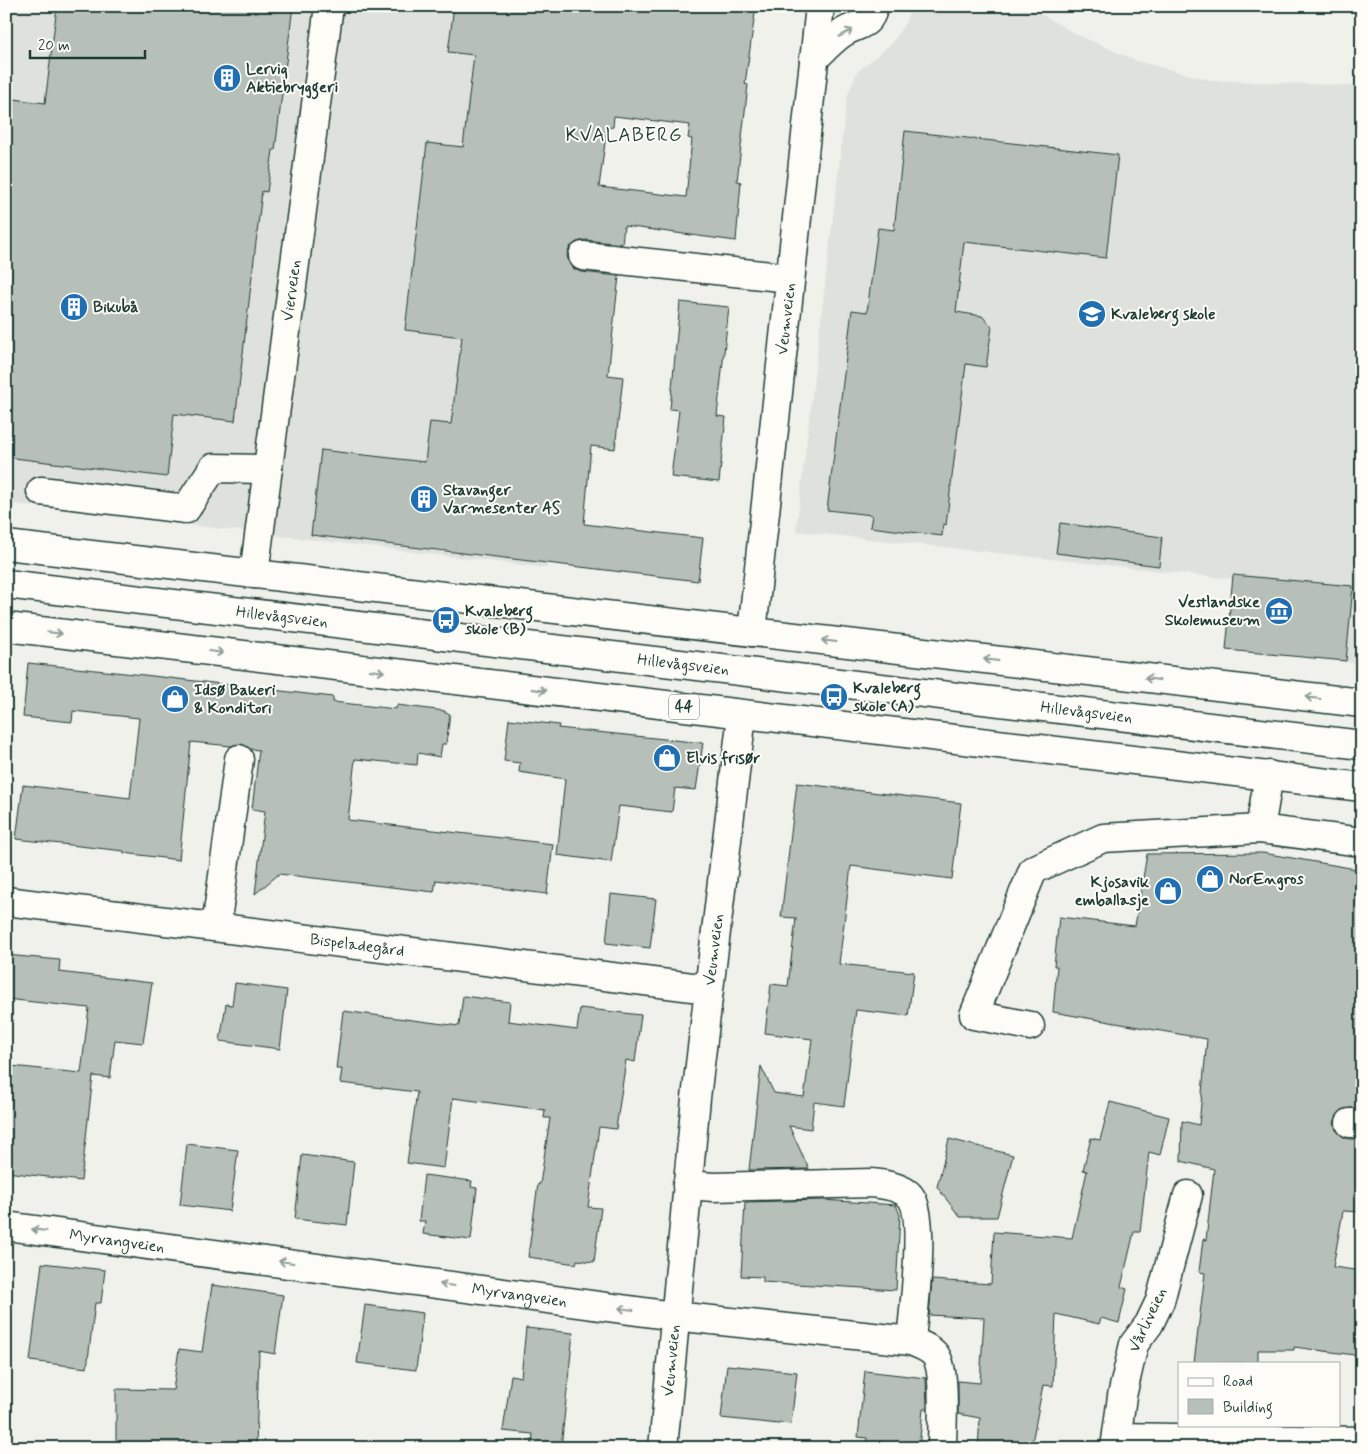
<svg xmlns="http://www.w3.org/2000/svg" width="1368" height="1454" viewBox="0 0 1368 1454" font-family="Mynerve,sans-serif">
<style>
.built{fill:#dfe2dc}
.building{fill:#b6bfb8;stroke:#1f3d34;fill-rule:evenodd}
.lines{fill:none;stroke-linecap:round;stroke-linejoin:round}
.minor-casing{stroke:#1f3d34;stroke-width:31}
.major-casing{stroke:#1f3d34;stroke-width:31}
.minor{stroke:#fdfcf7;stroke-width:28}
.major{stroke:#fdfcf7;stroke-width:28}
.oneway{stroke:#8e9c96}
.labels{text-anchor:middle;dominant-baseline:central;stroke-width:4;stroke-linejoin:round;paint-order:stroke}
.shield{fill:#fdfcf7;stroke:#62766e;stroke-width:1}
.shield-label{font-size:15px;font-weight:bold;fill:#1f3d34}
.poi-label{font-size:16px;font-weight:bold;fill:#1f3d34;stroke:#fdfcf7;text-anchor:start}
.street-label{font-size:16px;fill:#1f3d34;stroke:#fdfcf7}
.quarter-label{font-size:19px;letter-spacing:1px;fill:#1f3d34;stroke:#fdfcf7}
</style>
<rect width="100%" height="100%" fill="#f0f1eb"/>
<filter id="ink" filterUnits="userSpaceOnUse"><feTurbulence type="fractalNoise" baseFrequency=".02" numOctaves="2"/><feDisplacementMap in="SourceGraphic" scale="10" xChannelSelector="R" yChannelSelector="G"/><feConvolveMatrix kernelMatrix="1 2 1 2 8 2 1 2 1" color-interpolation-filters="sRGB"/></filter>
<g filter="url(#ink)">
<g class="built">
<path d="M 6,6 L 578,6 L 547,568 L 6,503 Z"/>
<path d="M 911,6 L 1027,6 L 1076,34 L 1137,61 L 1210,80 L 1362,86 L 1362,669 L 1350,662 L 1225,649 L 1233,579 L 796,531 L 847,97 L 857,72 L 892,43 L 905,23 Z"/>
</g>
<g class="building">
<path d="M 57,6 L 293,6 L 275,150 L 273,150 L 267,192 L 262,191 L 235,421 L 174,414 L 167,477 L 6,457 L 6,98 L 45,103 Z"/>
<path d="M 454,6 L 756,6 L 745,84 L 748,85 L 737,181 L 741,182 L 736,241 L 624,226 L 622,244 L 585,240 L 577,242 L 570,247 L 567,255 L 569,263 L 574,269 L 581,272 L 619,276 L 608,375 L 623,377 L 615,449 L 591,446 L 584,524 L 703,538 L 698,581 L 311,535 L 321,450 L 425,462 L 430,422 L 451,424 L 462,337 L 405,330 L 427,143 L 463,147 L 474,55 L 448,52 ZM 614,116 L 690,125 L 688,138 L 692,139 L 686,197 L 599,187 L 607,128 L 613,127 Z"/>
<path d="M 905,131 L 1118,155 L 1106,258 L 964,242 L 956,312 L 982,316 L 992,327 L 986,367 L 966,364 L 946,525 L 943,524 L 942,536 L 870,527 L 872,515 L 827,510 L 852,310 L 867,312 L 878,228 L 894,230 Z"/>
<path d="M 680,302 L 729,307 L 717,416 L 726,417 L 719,482 L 671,477 L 679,410 L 670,409 Z"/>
<path d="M 1060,523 L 1162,537 L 1159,566 L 1056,553 Z"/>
<path d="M 1233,575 L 1353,586 L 1346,661 L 1226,650 Z"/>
<path d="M 28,663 L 144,675 L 333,697 L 333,702 L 396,709 L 397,705 L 445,711 L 445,713 L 450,714 L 446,744 L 442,744 L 440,757 L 418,753 L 417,765 L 355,759 L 348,820 L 553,844 L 547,894 L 436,880 L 434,892 L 279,874 L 255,894 L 265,811 L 252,809 L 259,750 L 250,749 L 241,744 L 231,746 L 191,742 L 179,860 L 124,853 L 124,851 L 16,839 L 23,785 L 130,798 L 139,718 L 73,711 L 72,722 L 23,717 Z"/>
<path d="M 509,719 L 559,725 L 558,728 L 703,743 L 696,790 L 675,788 L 672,812 L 619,806 L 611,862 L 557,855 L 565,779 L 519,772 L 520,763 L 504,761 Z"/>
<path d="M 797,783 L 961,803 L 952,879 L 851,866 L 839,964 L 914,972 L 908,1016 L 856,1010 L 844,1106 L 814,1102 L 811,1129 L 789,1126 L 809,1169 L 749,1170 L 761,1066 L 774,1093 L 804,1097 L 812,1039 L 765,1033 L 771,984 L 788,986 L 796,918 L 781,917 Z"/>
<path d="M 1263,853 L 1362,870 L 1362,1107 L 1343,1109 L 1337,1115 L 1334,1123 L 1336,1130 L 1342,1136 L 1350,1139 L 1362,1139 L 1362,1212 L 1343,1211 L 1333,1267 L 1362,1271 L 1362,1356 L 1294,1347 L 1294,1350 L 1258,1350 L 1258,1363 L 1194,1363 L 1205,1273 L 1199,1272 L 1203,1239 L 1206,1240 L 1214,1169 L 1181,1161 L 1182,1121 L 1199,1125 L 1207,1039 L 1053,1012 L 1057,966 L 1054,966 L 1059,917 L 1135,926 L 1147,854 Z"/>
<path d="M 611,894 L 656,899 L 650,948 L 606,943 Z"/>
<path d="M 6,955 L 60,960 L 59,972 L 152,983 L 143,1043 L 115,1040 L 110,1078 L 93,1076 L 81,1181 L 6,1172 L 6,1085 L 8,1086 L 11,1066 L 81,1073 L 89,1008 L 6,999 Z"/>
<path d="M 235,983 L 287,990 L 280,1049 L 220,1041 L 226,1004 L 232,1005 Z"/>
<path d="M 463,996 L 510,1002 L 508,1021 L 577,1030 L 580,1008 L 641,1015 L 635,1062 L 626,1060 L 616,1129 L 599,1127 L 588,1207 L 601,1208 L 594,1262 L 577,1260 L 576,1264 L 528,1257 L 538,1184 L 540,1184 L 550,1118 L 544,1118 L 545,1110 L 453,1098 L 444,1168 L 407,1163 L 417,1092 L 340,1083 L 342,1069 L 336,1069 L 343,1011 L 459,1026 Z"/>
<path d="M 1110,1102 L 1169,1117 L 1160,1155 L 1149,1152 L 1140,1232 L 1134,1232 L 1121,1287 L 1127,1289 L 1119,1323 L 1101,1318 L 1099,1324 L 1056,1314 L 1053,1386 L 1043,1385 L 1031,1448 L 978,1448 L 980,1418 L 958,1414 L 958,1381 L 980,1383 L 984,1318 L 929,1315 L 932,1280 L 991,1284 L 994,1232 L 1072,1238 L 1087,1171 L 1083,1170 L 1091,1138 L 1100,1140 Z"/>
<path d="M 949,1139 L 1013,1155 L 997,1217 L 960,1217 L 937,1187 Z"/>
<path d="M 187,1144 L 238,1150 L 230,1211 L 180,1205 Z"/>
<path d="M 302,1155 L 354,1162 L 347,1225 L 295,1219 Z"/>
<path d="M 424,1175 L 472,1181 L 471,1187 L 477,1188 L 471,1240 L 423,1234 L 425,1221 L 419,1221 Z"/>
<path d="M 823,1200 L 896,1205 L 900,1215 L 896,1290 L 763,1282 L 763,1277 L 741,1276 L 745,1202 Z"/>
<path d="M 42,1263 L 105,1270 L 101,1303 L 95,1303 L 87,1368 L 30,1361 Z"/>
<path d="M 212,1285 L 283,1295 L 275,1354 L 259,1351 L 256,1448 L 116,1448 L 116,1389 L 173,1390 L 179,1349 L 202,1352 Z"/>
<path d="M 365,1305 L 423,1313 L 416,1370 L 357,1363 Z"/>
<path d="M 526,1328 L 573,1333 L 561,1448 L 531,1448 L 533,1434 L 503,1431 L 511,1375 L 521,1377 Z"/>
<path d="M 727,1365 L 797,1372 L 791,1424 L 779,1423 L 779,1424 L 721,1418 Z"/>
<path d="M 865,1371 L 926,1378 L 927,1409 L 923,1409 L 919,1448 L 866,1448 L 867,1438 L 858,1437 Z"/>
</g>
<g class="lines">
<defs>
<g id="minor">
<path d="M 814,59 C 823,50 833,39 844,32 C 859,23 869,27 874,6"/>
<path d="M 583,256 L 790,278"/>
<path d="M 41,491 L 186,509 L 213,468 L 268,469"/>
<path id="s1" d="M 254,574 L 329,6"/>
<path id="s2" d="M 6,584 L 1362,745"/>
<path id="s3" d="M 752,632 L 820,6"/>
<path d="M 1260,829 L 1269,775"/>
<path id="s4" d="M 6,901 L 708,989"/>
<path d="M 216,927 L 239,759"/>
<path d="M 1030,1026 L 974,1015 L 1033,870 L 1103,838 L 1260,829 L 1362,842"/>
<path d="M 1350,1123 L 1362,1123"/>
<path d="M 687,1185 L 714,1187 L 871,1183 C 883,1184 898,1186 908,1194 C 928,1211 913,1314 911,1341"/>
<path id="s5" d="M 6,1226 L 674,1316 L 911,1341 C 920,1345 933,1349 937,1358 C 946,1375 942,1427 942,1448"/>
<path d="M 1117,1437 L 1362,1441"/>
<path id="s6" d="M 663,1448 L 696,1098 L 742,715"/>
<path d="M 1115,1448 L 1122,1396 L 1134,1344 L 1149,1324 L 1160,1301 L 1188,1195"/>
</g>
<g id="major">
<path d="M 6,545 L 1362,703"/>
<path d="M 6,627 L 1362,787"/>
</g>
</defs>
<use href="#minor" class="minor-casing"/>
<use href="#major" class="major-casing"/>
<use href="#minor" class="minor"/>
<use href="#major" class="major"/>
</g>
<defs><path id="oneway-shaft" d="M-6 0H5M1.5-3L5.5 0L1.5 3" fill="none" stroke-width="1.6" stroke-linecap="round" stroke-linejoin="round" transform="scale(1.25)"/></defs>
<g class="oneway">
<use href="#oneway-shaft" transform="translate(846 33) rotate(-28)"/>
<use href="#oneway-shaft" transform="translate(55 633) rotate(7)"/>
<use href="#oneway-shaft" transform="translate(829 641) rotate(-173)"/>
<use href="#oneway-shaft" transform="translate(216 652) rotate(7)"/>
<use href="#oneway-shaft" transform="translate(991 660) rotate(-173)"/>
<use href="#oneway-shaft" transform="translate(377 671) rotate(7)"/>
<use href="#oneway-shaft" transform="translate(1152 679) rotate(-173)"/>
<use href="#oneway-shaft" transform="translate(539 690) rotate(7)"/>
<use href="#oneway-shaft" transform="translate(1313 698) rotate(-173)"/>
<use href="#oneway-shaft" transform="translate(39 1230) rotate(-173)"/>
<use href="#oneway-shaft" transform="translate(286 1262) rotate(-172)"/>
<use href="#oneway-shaft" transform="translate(447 1285) rotate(-172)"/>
<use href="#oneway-shaft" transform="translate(626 1309) rotate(-172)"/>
</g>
</g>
<defs>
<symbol id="building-disc" viewBox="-11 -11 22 22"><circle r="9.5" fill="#1f6fb2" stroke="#fdfcf7"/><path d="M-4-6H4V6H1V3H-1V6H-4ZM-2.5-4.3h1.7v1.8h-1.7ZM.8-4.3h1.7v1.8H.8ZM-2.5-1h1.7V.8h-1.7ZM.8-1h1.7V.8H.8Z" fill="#fff"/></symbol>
<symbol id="school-disc" viewBox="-11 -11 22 22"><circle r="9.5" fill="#1f6fb2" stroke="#fdfcf7"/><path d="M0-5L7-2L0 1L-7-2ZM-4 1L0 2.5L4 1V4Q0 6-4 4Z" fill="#fff"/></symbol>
<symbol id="museum-disc" viewBox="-11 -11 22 22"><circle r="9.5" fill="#1f6fb2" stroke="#fdfcf7"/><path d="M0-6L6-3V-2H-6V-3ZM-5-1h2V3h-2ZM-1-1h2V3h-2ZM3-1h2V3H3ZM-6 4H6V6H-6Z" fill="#fff"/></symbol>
<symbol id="bus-disc" viewBox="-11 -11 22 22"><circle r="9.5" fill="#1f6fb2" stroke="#fdfcf7"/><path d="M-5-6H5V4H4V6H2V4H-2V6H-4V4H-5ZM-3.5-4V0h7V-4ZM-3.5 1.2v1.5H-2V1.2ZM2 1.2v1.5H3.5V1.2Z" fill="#fff"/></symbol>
<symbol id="shop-disc" viewBox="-11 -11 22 22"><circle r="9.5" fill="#1f6fb2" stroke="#fdfcf7"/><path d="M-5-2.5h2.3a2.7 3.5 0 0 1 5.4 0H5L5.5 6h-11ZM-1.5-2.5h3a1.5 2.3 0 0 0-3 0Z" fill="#fff"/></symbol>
</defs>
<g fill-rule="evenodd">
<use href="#building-disc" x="211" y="62" width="32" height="32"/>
<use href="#building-disc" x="58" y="291" width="32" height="32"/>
<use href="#school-disc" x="1076" y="298" width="32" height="32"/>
<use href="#building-disc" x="408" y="483" width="32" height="32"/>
<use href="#museum-disc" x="1263" y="595" width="32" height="32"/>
<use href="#bus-disc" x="430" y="604" width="32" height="32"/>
<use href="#bus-disc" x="818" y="681" width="32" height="32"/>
<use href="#shop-disc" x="159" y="683" width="32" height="32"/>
<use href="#shop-disc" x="651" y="742" width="32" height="32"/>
<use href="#shop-disc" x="1194" y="863" width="32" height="32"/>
<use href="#shop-disc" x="1152" y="875" width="32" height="32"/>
</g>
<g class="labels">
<rect class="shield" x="669" y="694.5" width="30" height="25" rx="4"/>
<g class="shield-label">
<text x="684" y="707">44</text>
</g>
<g class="poi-label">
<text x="246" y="69">Lervig<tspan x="246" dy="18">Aktiebryggeri</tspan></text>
<text x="93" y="307">Bikubå</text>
<text x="1111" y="314">Kvaleberg skole</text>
<text x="443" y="490">Stavanger<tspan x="443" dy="18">Varmesenter AS</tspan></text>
<text x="1260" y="602" text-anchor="end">Vestlandske<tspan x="1260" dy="18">Skolemuseum</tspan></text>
<text x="465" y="611">Kvaleberg<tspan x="465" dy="18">skole (B)</tspan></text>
<text x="853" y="688">Kvaleberg<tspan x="853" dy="18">skole (A)</tspan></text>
<text x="194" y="690">Idsø Bakeri<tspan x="194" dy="18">&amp; Konditori</tspan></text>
<text x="686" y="758">Elvis frisør</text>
<text x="1229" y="879">NorEngros</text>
<text x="1149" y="882" text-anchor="end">Kjosavik<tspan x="1149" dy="18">emballasje</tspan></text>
</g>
<g class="street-label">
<text stroke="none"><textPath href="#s1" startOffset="286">Vierveien</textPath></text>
<text stroke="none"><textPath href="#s3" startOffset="315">Veumveien</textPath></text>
<text stroke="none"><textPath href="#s2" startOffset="278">Hillevågsveien</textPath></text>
<text stroke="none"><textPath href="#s2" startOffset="682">Hillevågsveien</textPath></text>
<text stroke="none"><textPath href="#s2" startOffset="1088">Hillevågsveien</textPath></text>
<text stroke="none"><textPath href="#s4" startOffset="354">Bispeladegård</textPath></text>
<text stroke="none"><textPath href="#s6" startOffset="501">Veumveien</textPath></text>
<text stroke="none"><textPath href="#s5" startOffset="112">Myrvangveien</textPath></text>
<text stroke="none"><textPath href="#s5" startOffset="518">Myrvangveien</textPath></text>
<text transform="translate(1148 1320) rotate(-65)">Vårliveien</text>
<text stroke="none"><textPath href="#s6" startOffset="88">Veumveien</textPath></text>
</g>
<g class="quarter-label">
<text x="624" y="135">KVALABERG</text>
</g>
</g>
<rect width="1368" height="1454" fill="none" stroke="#fdfcf7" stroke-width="25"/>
<rect x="12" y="12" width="1343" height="1429" fill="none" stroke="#1f3d34" stroke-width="2" filter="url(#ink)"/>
<rect x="1178" y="1362" width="162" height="65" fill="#fdfcf7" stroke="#a4b0a9"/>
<rect x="1188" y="1378" width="25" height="8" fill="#fdfcf7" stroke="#a4b0a9"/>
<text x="1223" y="1386" font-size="15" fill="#1f3d34">Road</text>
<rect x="1188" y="1399" width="25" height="15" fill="#b6bfb8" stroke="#a4b0a9"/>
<text x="1223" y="1412" font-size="15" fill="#1f3d34">Building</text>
<path d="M30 50v8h115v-8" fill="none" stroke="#1f3d34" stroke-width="2.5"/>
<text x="38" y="50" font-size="15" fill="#1f3d34" stroke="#fdfcf7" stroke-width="4" paint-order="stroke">20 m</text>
</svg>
